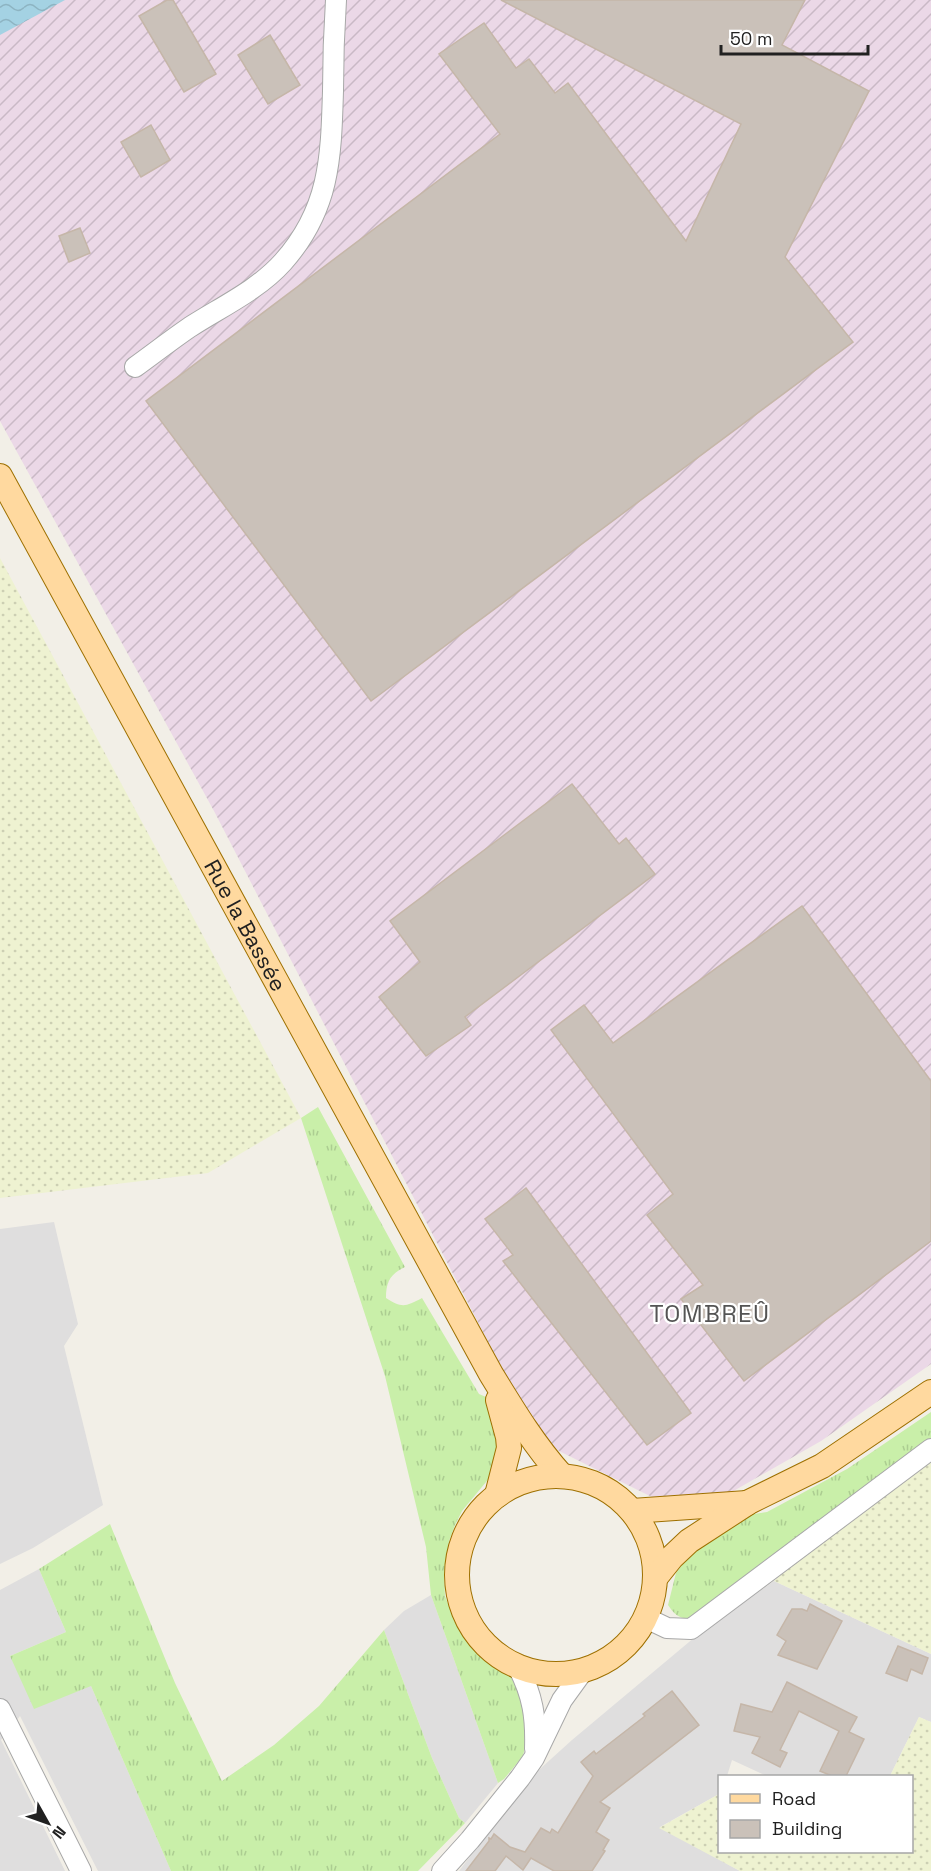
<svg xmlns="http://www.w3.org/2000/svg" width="931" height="1871" viewBox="0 0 931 1871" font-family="'Space Grotesk',sans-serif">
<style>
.residential{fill:#dfdede}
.industrial{fill:url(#industrial-furrows)}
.farmland{fill:url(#farmland-dots)}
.grass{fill:url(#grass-tufts)}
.water{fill:url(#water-waves)}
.building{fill:#cac1b9;stroke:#c5b6a8;stroke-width:1.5}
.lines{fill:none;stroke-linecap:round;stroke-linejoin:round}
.minor-casing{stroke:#a8a8a8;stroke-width:22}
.major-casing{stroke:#9e7000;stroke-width:26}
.minor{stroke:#fff;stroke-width:20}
.major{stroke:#ffd99f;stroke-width:24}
.labels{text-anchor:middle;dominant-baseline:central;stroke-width:4.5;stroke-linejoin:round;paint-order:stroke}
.street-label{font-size:22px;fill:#212121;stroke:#fff}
.neighbourhood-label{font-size:24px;letter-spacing:1.5px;fill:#545454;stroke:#fff}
</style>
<defs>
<pattern id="industrial-furrows" width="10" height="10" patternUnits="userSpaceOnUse" patternTransform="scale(1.5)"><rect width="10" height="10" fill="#ebd8e7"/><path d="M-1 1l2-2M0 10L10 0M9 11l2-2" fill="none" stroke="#c9b9c6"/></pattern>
<pattern id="farmland-dots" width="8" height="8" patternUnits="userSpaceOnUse" patternTransform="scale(1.5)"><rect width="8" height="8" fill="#eef2d1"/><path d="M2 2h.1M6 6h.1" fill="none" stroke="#cccfb3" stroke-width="1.8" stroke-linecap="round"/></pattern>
<pattern id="grass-tufts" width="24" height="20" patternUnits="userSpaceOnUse" patternTransform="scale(1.5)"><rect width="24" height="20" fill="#c9efa9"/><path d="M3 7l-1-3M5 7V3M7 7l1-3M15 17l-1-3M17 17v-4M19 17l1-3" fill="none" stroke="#accd91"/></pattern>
<pattern id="water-waves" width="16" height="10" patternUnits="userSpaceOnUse" patternTransform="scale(1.5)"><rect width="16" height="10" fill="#a4d2e3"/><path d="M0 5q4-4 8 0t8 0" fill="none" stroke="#8db4c2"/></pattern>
</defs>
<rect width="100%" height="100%" fill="#f2efe7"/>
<g class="residential">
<path d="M 54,1222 L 78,1324 L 64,1346 L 103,1505 L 33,1548 L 0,1564 L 0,1229 Z"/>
<path d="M 39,1569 L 66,1632 L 10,1656 L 91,1686 L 171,1871 L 98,1871 L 20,1716 L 1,1740 L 65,1871 L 0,1871 L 0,1590 Z"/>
<path d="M 774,1581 L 931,1654 L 931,1722 L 919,1717 L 890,1776 L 767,1776 L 732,1760 L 727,1776 L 720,1776 L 719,1794 L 660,1827 L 740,1871 L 459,1871 L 530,1778 L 572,1740 L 695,1637 Z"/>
<path d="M 431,1595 L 498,1783 L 465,1823 L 459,1818 L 432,1758 L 384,1630 L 404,1611 Z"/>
</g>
<path class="industrial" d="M 0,0 L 931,0 L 931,1364 L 821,1441 L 730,1493 L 666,1504 L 559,1451 L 545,1440 L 530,1423 L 214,811 L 0,421 Z"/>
<g class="farmland">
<path d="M 0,558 L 301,1118 L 208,1173 L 0,1198 Z"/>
<path d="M 931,1462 L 931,1654 L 774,1581 L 784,1572 Z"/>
<path d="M 919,1717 L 931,1722 L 931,1871 L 740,1871 L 659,1828 L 719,1794 L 720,1852 L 912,1852 L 912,1776 L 890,1776 Z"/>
</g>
<g class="grass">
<path d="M 318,1107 L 405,1267 C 390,1274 386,1282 386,1298 C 402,1308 405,1307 422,1298 L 479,1394 L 486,1397 L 500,1432 L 496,1470 L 462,1511 L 455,1525 L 449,1541 L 444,1576 L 445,1596 L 455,1622 L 468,1641 L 481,1656 L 514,1678 L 521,1689 L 528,1733 L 523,1756 L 504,1779 L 498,1783 L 431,1595 L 426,1547 L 385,1376 L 301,1118 Z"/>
<path d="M 931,1412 L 931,1440 L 692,1618 C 680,1620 674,1614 668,1605 L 676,1573 L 699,1542 L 747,1515 L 767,1512 L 847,1469 Z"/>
<path d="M 110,1524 L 175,1683 L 222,1781 L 274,1745 L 319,1706 L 384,1630 L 432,1758 L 459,1818 L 465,1823 L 418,1871 L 171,1871 L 91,1686 L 34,1709 L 10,1656 L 66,1632 L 39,1569 Z"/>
</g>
<path class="water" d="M 0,0 L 65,0 L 0,35 Z"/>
<g class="building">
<path d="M 167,0 L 173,0 L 216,74 L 184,92 L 139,16 Z"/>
<path d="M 501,0 L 805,0 L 782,45 L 869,91 L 785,257 L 853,342 L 371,701 L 146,401 L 500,134 L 439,54 L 484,23 L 516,68 L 529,59 L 555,93 L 568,83 L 686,241 L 741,124 Z"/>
<path d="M 270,35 L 300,85 L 268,104 L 238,55 Z"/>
<path d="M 151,125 L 170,160 L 141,177 L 121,142 Z"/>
<path d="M 80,228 L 90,253 L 69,262 L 59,236 Z"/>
<path d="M 572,784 L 619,844 L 626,838 L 655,874 L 465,1017 L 471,1025 L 426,1056 L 379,997 L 420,962 L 390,921 Z"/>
<path d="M 802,906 L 931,1081 L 931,1241 L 744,1381 L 681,1299 L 703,1285 L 647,1215 L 673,1194 L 551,1030 L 584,1005 L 613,1043 Z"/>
<path d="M 526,1188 L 691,1413 L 647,1445 L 503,1261 L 513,1255 L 485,1219 Z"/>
<path d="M 810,1604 L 842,1621 L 817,1669 L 778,1655 L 786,1641 L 777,1635 L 792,1609 L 802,1609 L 807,1611 Z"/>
<path d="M 898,1646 L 928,1658 L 922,1674 L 911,1669 L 907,1681 L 886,1673 Z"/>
<path d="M 787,1682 L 857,1717 L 849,1732 L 864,1739 L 846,1776 L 832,1776 L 820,1771 L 839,1731 L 799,1711 L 780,1750 L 787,1753 L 780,1767 L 752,1753 L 760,1737 L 734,1731 L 741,1704 L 772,1712 Z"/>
<path d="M 672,1691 L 699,1725 L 600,1802 L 610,1808 L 596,1832 L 609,1840 L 603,1850 L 605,1851 L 592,1871 L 554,1871 L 531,1858 L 523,1870 L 506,1856 L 495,1871 L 466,1871 L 489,1841 L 489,1838 L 491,1839 L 494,1834 L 510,1847 L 525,1852 L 541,1828 L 550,1833 L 552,1829 L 558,1833 L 593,1776 L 581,1762 L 594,1751 L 596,1754 L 645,1716 L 643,1714 Z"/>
</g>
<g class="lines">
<defs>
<g id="minor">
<path d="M 135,367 C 153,354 171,340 190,327 C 221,307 258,290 283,262 C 330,209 331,158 333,91 C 333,61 334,30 336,0"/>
<path d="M 646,1618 L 667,1628 L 691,1629 L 931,1449"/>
<path d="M 518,1667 C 533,1696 536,1717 535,1749"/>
<path d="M 0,1709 L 81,1871"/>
<path d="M 442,1871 L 470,1840 L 520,1778 L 534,1758 L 562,1700 L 583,1671"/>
</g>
<g id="major">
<path id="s1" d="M 0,476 L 491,1374 C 513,1410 534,1445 562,1476"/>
<circle cx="556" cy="1575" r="99"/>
<path d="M 497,1495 L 509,1448 L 508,1437 L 498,1400"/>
<path d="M 632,1511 L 747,1503"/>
<path d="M 656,1577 L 672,1557 L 689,1541 L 749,1502 L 822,1466 L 931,1392"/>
</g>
</defs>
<use href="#minor" class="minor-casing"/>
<use href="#major" class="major-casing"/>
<use href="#minor" class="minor"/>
<use href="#major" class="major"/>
</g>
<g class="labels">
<g class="street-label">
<text stroke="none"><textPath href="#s1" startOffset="512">Rue la Bassée</textPath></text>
</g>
<g class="neighbourhood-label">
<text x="710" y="1313">TOMBREÛ</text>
</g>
</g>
<rect x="718" y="1775" width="195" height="78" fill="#ffffff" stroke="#a6a6a6" stroke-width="1.5"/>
<rect x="730" y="1794" width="30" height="9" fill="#ffd99f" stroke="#a6a6a6" stroke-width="1.5"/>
<text x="772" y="1805" font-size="18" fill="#212121">Road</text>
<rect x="730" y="1820" width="30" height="18" fill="#cac1b9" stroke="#a6a6a6" stroke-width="1.5"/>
<text x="772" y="1835" font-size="18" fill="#212121">Building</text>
<g transform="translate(48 1823) rotate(130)" stroke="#ffffff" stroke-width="4.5" paint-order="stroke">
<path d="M0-4.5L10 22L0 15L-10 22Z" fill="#212121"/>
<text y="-9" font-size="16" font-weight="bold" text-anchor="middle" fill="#212121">N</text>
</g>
<path d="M721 45v9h147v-9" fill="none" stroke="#212121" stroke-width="3"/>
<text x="730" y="45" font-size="18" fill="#212121" stroke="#ffffff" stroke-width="4.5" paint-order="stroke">50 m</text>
</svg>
